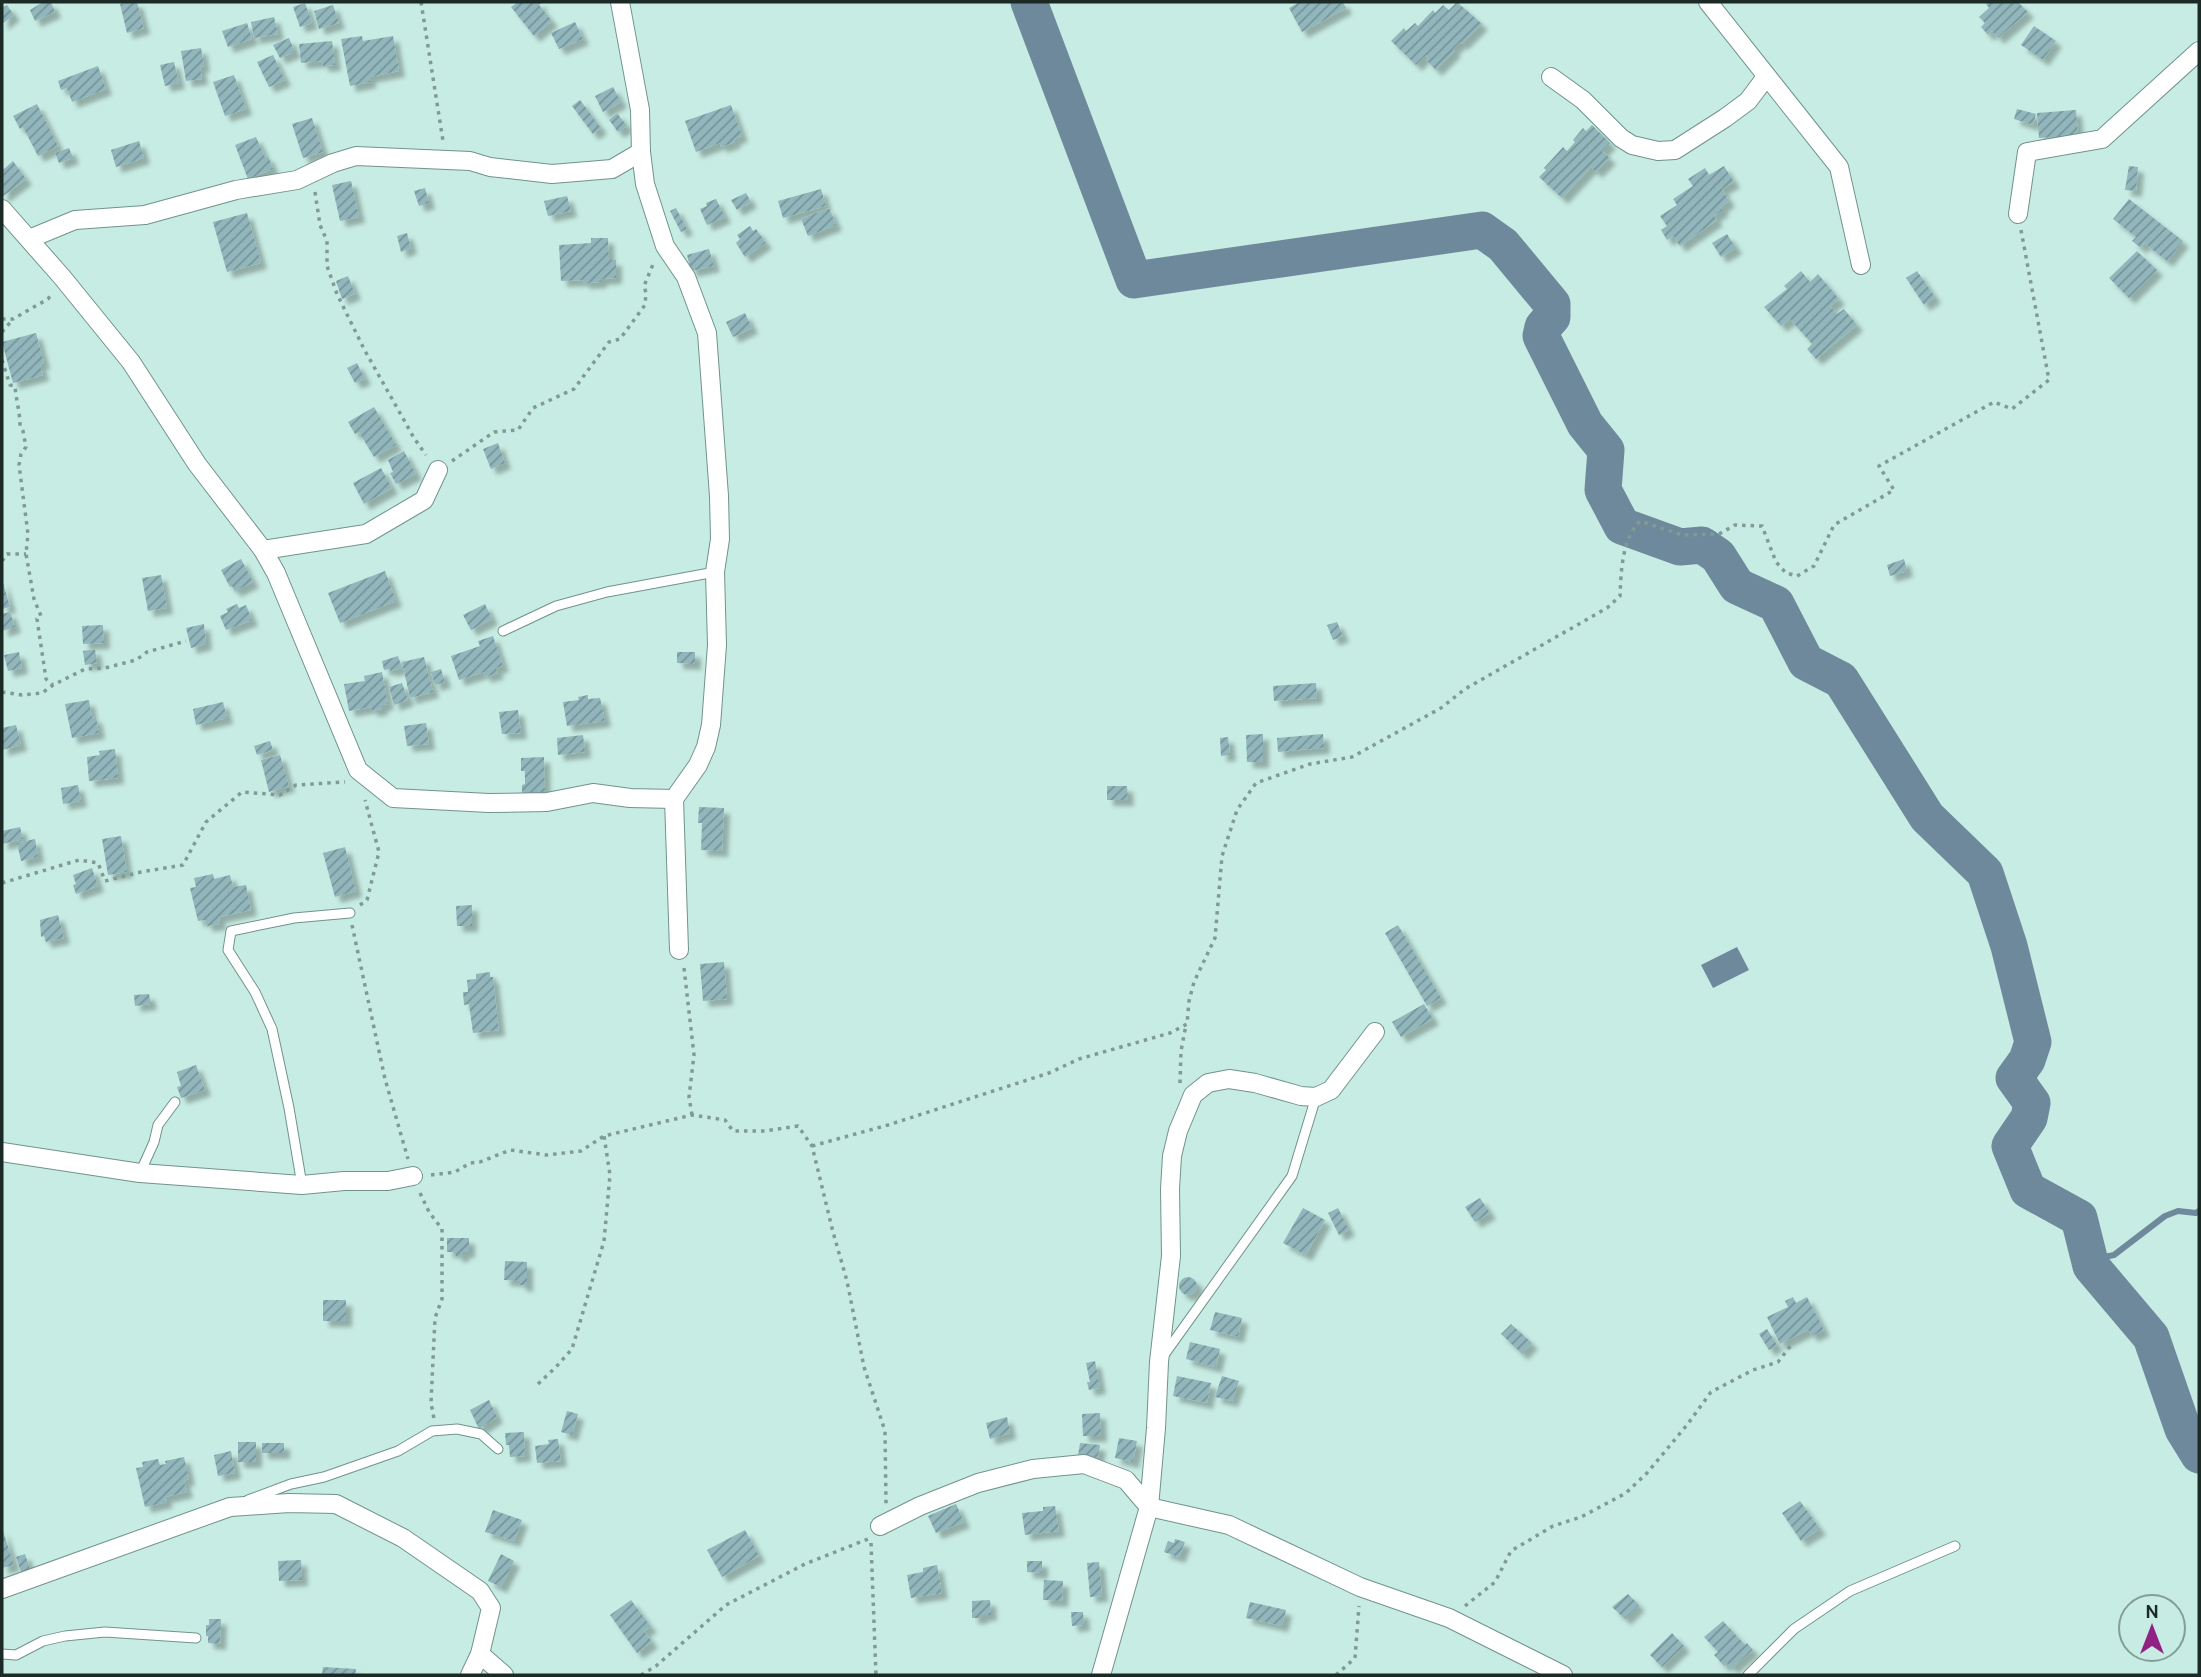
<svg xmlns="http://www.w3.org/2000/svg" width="2201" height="1677" viewBox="0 0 2201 1677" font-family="Overpass,sans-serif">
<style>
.water{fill:#6e899c}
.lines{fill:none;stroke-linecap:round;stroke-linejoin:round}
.stream{stroke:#6e899c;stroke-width:6}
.river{stroke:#6e899c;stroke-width:37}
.building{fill:url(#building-hatch);filter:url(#shadow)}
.service-casing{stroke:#71938b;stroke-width:11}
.minor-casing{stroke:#71938b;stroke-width:20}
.path{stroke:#809b95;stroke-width:3.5;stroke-dasharray:3.5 5;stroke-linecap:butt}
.service{stroke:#fff;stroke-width:9}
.minor{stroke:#fff;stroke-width:18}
</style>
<defs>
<pattern id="building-hatch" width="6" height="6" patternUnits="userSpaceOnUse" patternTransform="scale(1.75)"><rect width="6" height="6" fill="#91b6bc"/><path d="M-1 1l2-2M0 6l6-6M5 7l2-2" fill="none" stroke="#769499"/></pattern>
<filter id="shadow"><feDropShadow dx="6" dy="6" stdDeviation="2" flood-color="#0004"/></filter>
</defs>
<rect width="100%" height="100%" fill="#c7ece3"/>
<path class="water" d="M 1737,947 L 1749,970 L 1713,988 L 1701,965 Z"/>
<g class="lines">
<path class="stream" d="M 2089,1260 L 2114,1255 L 2165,1216 L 2178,1211 L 2196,1213 L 2199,1211"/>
<path class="river" d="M 1029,2 L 1134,280 L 1482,230 L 1503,245 L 1552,304 L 1552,317 L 1543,327 L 1541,336 L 1585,424 L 1606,450 L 1603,490 L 1622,526 L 1680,547 L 1702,545 L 1718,556 L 1737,586 L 1776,604 L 1806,662 L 1841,680 L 1927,817 L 1985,873 L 2009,946 L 2033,1042 L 2027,1060 L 2014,1078 L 2032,1103 L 2029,1118 L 2010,1146 L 2028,1190 L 2079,1218 L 2091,1266 L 2151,1337 L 2183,1429 L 2199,1455"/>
</g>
<g class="building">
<path d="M 43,2 L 47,3 L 51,2 L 55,12 L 35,21 L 30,10 Z"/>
<path d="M 128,2 L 137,2 L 144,28 L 127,33 L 120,4 Z"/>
<path d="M 518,2 L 543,2 L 539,5 L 552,21 L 534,36 L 511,7 Z"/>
<path d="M 1300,2 L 1343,2 L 1346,8 L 1302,32 L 1289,8 Z"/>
<path d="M 1457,2 L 1482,24 L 1462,44 L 1460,42 L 1453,49 L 1455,51 L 1436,70 L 1426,60 L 1428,58 L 1426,55 L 1416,65 L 1391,41 L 1404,28 L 1406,31 L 1415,23 L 1418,26 L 1433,10 L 1435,13 L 1443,5 L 1449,10 Z"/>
<path d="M 1989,2 L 2018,2 L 2028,12 L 1998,38 L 1992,31 L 1988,35 L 1981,27 L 1985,23 L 1979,17 L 1989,8 L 1986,4 Z"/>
<path d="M 305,3 L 312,23 L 300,27 L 293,7 Z"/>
<path d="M 7,5 L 14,15 L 2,24 L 2,8 Z"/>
<path d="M 333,5 L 339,23 L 319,29 L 314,11 Z"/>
<path d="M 274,17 L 278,34 L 254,38 L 251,22 Z"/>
<path d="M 575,22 L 583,39 L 559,49 L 551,33 Z"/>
<path d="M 247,23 L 252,39 L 228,47 L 222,31 Z"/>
<path d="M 2034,26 L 2056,41 L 2043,60 L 2021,45 Z"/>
<path d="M 362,36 L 363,41 L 393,36 L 399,71 L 369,77 L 371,82 L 350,86 L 341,39 Z"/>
<path d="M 289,38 L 295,52 L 280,58 L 273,45 Z"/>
<path d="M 332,41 L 335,65 L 323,66 L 322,61 L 301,63 L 299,44 Z"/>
<path d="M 201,48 L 204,66 L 200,67 L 202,79 L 186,81 L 181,51 Z"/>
<path d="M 273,55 L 285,80 L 269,87 L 257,62 Z"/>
<path d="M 174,62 L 179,83 L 165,86 L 160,65 Z"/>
<path d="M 98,66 L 106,89 L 72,102 L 67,88 L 61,90 L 58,81 Z"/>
<path d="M 234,75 L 246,109 L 225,116 L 213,82 Z"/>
<path d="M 613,87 L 621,102 L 603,112 L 595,96 Z"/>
<path d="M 580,100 L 601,128 L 593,134 L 572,106 Z"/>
<path d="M 37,104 L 58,146 L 38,156 L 23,127 L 20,129 L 13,116 Z"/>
<path d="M 731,105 L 742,136 L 734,139 L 735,142 L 721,147 L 720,143 L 696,152 L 685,121 Z"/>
<path d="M 2017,109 L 2036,114 L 2033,125 L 2014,119 Z"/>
<path d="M 2076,110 L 2078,135 L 2067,136 L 2067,142 L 2052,143 L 2052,137 L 2039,138 L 2037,113 Z"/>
<path d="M 617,113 L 627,126 L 618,132 L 609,120 Z"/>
<path d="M 312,118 L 323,152 L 303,158 L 292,124 Z"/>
<path d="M 1592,125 L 1610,143 L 1602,151 L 1610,158 L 1596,172 L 1591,167 L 1562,198 L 1539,177 L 1546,170 L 1544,168 L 1563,147 L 1567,151 L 1575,142 L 1573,140 L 1583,128 L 1586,131 Z"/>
<path d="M 256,137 L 265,157 L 268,156 L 273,169 L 248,179 L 235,145 Z"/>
<path d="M 139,141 L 144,158 L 116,167 L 111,150 Z"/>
<path d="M 69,148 L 73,158 L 59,163 L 55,153 Z"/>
<path d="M 13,161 L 26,179 L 2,197 L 2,166 L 4,169 Z"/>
<path d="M 1724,166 L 1734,182 L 1722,189 L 1729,201 L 1721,207 L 1723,210 L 1714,216 L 1717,220 L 1680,246 L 1673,236 L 1667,240 L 1661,230 L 1667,226 L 1660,216 L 1677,205 L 1673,199 L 1693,186 L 1688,179 L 1705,168 L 1709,175 Z"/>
<path d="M 2129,166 L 2138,167 L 2136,191 L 2125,190 Z"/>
<path d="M 351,181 L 359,217 L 340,221 L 332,185 Z"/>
<path d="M 425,188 L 429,203 L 419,206 L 414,191 Z"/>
<path d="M 821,189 L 826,206 L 783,218 L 778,201 Z"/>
<path d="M 746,193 L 751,202 L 737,210 L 731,200 Z"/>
<path d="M 567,196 L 571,211 L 548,216 L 544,201 Z"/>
<path d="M 716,199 L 725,217 L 707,225 L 700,209 L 707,206 L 706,203 Z"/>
<path d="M 2129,199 L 2183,241 L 2167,261 L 2144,243 L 2141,248 L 2132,241 L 2136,237 L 2113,219 Z"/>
<path d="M 676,208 L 687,229 L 681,232 L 670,211 Z"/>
<path d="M 829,208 L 836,225 L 808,236 L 801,219 Z"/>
<path d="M 247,213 L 261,263 L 227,272 L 213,222 Z"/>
<path d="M 750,226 L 753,231 L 756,229 L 766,243 L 745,257 L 736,243 L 740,239 L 737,235 Z"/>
<path d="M 407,233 L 411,248 L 401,252 L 397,236 Z"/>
<path d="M 1727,234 L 1736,248 L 1721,257 L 1712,243 Z"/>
<path d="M 591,238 L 608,238 L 609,260 L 616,260 L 616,278 L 601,279 L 601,282 L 584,283 L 583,280 L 561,281 L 559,245 L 591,243 Z"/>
<path d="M 709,249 L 714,266 L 691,271 L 687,255 Z"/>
<path d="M 2137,251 L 2157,270 L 2129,298 L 2109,278 Z"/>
<path d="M 1801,271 L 1810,282 L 1818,274 L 1839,299 L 1830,306 L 1837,314 L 1844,309 L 1857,325 L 1816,359 L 1807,349 L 1812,344 L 1790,319 L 1781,326 L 1764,307 L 1787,289 L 1784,286 Z"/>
<path d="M 1917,271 L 1935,297 L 1924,305 L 1906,278 Z"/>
<path d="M 348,276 L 355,294 L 342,299 L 336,281 Z"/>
<path d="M 745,313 L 752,328 L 733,337 L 726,322 Z"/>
<path d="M 36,333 L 44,363 L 40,364 L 43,375 L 13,383 L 2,342 Z"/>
<path d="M 357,363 L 365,379 L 355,383 L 347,368 Z"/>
<path d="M 374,407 L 396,445 L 374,457 L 359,432 L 355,434 L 348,422 Z"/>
<path d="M 498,443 L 505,463 L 491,469 L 483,449 Z"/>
<path d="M 404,451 L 416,474 L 396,484 L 390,473 L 393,472 L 388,460 Z"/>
<path d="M 381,468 L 392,488 L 364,504 L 353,483 Z"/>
<path d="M 241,559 L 253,582 L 235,591 L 232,586 L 230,587 L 221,570 Z"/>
<path d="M 1904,559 L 1907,571 L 1890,576 L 1887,565 Z"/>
<path d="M 385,571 L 396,601 L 340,623 L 328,593 Z"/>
<path d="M 161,575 L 167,608 L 148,611 L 142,578 Z"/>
<path d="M 2,579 L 10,607 L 2,609 Z"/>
<path d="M 237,604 L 239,608 L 246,605 L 252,620 L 226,630 L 220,616 L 228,612 L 226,609 Z"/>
<path d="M 485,604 L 492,619 L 471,630 L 463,615 Z"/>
<path d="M 10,612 L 15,627 L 2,631 L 2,614 Z"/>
<path d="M 1337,622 L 1343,636 L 1333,640 L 1327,625 Z"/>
<path d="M 204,624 L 206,644 L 191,648 L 186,628 Z"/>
<path d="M 103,625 L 104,643 L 83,644 L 82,626 Z"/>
<path d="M 493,636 L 503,666 L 496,668 L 498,673 L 485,677 L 484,672 L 459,680 L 451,656 L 480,646 L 478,641 Z"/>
<path d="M 95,649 L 97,663 L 85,665 L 83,651 Z"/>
<path d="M 19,652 L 22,668 L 8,671 L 4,655 Z"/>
<path d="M 677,652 L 695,652 L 695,664 L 677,663 Z"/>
<path d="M 398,656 L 402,668 L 390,671 L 390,669 L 384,670 L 382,661 Z"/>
<path d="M 424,657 L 433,692 L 410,698 L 402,662 Z"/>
<path d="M 441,669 L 445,682 L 435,685 L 431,672 Z"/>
<path d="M 382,672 L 388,704 L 382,705 L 382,709 L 372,711 L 371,707 L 349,711 L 344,684 L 365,681 L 364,676 Z"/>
<path d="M 402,683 L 408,700 L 394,705 L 389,687 Z"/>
<path d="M 1316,683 L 1317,698 L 1274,701 L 1273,686 Z"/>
<path d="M 588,695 L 588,699 L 600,698 L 605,721 L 567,726 L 563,702 L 579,700 L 578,697 Z"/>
<path d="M 89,700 L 92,718 L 96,717 L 99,733 L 72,738 L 65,704 Z"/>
<path d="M 223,702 L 227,718 L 196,725 L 193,709 Z"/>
<path d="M 518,710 L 521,733 L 502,734 L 499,712 Z"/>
<path d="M 426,723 L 429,744 L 407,746 L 404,726 Z"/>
<path d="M 16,725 L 21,745 L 2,750 L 2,728 Z"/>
<path d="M 1263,734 L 1263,762 L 1247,762 L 1246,735 Z"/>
<path d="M 1323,734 L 1324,748 L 1278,752 L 1277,738 Z"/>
<path d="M 583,735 L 585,752 L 558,755 L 557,738 Z"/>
<path d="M 1228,737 L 1230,755 L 1221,756 L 1220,738 Z"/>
<path d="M 270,741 L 273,750 L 257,755 L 254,746 Z"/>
<path d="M 115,749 L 118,778 L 89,781 L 87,757 L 100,755 L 99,751 Z"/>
<path d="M 280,755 L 289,786 L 269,792 L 261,760 Z"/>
<path d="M 544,757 L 545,797 L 522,798 L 522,785 L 525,784 L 525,771 L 521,771 L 521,758 Z"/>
<path d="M 78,785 L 81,801 L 63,804 L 61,788 Z"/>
<path d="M 1107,786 L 1127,786 L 1128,800 L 1107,800 Z"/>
<path d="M 699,807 L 724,808 L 722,851 L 701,850 L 702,823 L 698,823 Z"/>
<path d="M 20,827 L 23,839 L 2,844 L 2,831 Z"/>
<path d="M 121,836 L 127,872 L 108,875 L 102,839 Z"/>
<path d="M 35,839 L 38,857 L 21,861 L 17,843 Z"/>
<path d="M 345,847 L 356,891 L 335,897 L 323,853 Z"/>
<path d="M 92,868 L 98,886 L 76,894 L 73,885 L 76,884 L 73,875 Z"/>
<path d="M 213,874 L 214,879 L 230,875 L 233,887 L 246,885 L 251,910 L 219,917 L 220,924 L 207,926 L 205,920 L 198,921 L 190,888 L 196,887 L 194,878 Z"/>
<path d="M 472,905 L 472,926 L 457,926 L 456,906 Z"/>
<path d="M 58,915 L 64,938 L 46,942 L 44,936 L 41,937 L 40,920 Z"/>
<path d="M 1398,925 L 1441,998 L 1427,1006 L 1385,933 Z"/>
<path d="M 724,962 L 727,999 L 703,1001 L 700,964 Z"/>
<path d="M 490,972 L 490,977 L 493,977 L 499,1030 L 473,1033 L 469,1004 L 464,1005 L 463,992 L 468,992 L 467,980 L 476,979 L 476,974 Z"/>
<path d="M 149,994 L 151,1004 L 135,1006 L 134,995 Z"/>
<path d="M 1424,1004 L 1433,1019 L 1401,1037 L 1392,1022 Z"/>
<path d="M 196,1065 L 205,1090 L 181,1098 L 177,1087 L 181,1086 L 177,1072 Z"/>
<path d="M 1480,1198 L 1490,1213 L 1475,1222 L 1465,1207 Z"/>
<path d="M 1303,1208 L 1325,1220 L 1306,1255 L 1283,1243 Z"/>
<path d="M 1338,1208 L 1349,1230 L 1339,1235 L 1328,1213 Z"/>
<path d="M 447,1238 L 469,1238 L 469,1252 L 463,1252 L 463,1256 L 456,1256 L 456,1252 L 447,1252 Z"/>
<path d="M 505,1261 L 527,1262 L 527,1286 L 520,1285 L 520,1281 L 504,1280 Z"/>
<circle cx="1188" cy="1286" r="9"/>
<path d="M 1793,1297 L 1796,1303 L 1807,1297 L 1824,1330 L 1812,1336 L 1808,1330 L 1780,1344 L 1767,1317 L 1788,1307 L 1785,1301 Z"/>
<rect x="323" y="1300" width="23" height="21"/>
<path d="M 1215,1312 L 1242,1318 L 1238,1337 L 1210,1330 Z"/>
<path d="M 1511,1324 L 1532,1343 L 1522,1354 L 1501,1334 Z"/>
<path d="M 1767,1329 L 1777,1345 L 1769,1350 L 1759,1334 Z"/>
<path d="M 1190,1342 L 1220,1349 L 1216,1367 L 1186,1359 Z"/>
<path d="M 1095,1361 L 1100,1388 L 1089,1390 L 1087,1382 L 1090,1382 L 1086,1363 Z"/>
<path d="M 1177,1376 L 1211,1383 L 1207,1403 L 1173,1396 Z"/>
<path d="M 1222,1376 L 1239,1381 L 1232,1401 L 1215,1397 Z"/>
<path d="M 489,1400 L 497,1417 L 479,1429 L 470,1410 Z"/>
<path d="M 567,1411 L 578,1414 L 572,1435 L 561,1432 Z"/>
<path d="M 1100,1413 L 1101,1436 L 1083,1436 L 1082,1414 Z"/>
<path d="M 1007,1417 L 1010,1433 L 990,1439 L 986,1423 Z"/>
<path d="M 524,1432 L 525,1456 L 510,1457 L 509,1445 L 506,1445 L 505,1433 Z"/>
<path d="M 1119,1438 L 1137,1441 L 1133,1462 L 1115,1458 Z"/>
<path d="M 558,1439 L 561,1461 L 537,1463 L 535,1446 L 549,1444 L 548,1440 Z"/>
<rect x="238" y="1442" width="18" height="20"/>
<rect x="262" y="1443" width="22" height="10"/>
<path d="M 1080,1443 L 1100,1445 L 1098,1458 L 1078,1456 Z"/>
<path d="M 231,1451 L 235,1473 L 218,1476 L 214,1455 Z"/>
<path d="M 184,1457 L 189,1479 L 184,1481 L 187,1492 L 165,1497 L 167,1502 L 145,1507 L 136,1468 L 143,1467 L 142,1462 L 158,1459 L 160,1465 L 166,1464 L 165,1461 Z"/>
<path d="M 1800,1501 L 1820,1529 L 1801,1541 L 1782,1513 Z"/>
<path d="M 956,1504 L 964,1522 L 936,1533 L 928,1516 Z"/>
<path d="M 1055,1506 L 1059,1531 L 1025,1535 L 1022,1513 L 1043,1511 L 1043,1507 Z"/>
<path d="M 493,1510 L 522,1520 L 514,1541 L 485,1532 Z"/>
<path d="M 2,1528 L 14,1565 L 2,1568 Z"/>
<path d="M 745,1530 L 759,1556 L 722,1577 L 707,1550 Z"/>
<path d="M 1175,1539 L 1185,1542 L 1179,1557 L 1164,1552 L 1168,1541 L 1174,1543 Z"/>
<path d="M 25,1554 L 31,1572 L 22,1575 L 16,1557 Z"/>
<path d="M 501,1554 L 514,1561 L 501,1587 L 488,1581 Z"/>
<path d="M 301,1560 L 302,1580 L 279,1581 L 278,1561 Z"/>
<path d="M 1027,1561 L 1042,1561 L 1042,1573 L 1027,1572 Z"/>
<path d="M 1099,1562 L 1102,1596 L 1090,1597 L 1087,1563 Z"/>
<path d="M 937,1565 L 942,1593 L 911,1598 L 907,1575 L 923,1572 L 923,1568 Z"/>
<path d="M 1044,1580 L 1063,1581 L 1062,1601 L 1043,1600 Z"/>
<path d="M 1628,1594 L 1639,1605 L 1625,1619 L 1612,1607 Z"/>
<path d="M 631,1600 L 651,1627 L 644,1631 L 652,1642 L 637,1653 L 610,1615 Z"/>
<path d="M 990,1600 L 991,1615 L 982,1615 L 982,1618 L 972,1618 L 972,1601 Z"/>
<path d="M 1250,1602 L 1286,1610 L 1282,1626 L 1246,1618 Z"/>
<path d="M 1071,1612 L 1083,1612 L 1084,1625 L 1072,1626 Z"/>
<path d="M 209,1619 L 221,1619 L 220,1644 L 208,1643 L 208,1636 L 206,1636 L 206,1625 L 209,1625 Z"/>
<path d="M 1723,1621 L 1745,1645 L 1747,1643 L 1753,1650 L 1732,1668 L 1727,1663 L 1724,1666 L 1714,1655 L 1718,1652 L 1704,1637 Z"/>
<path d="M 1672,1633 L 1684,1646 L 1662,1667 L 1650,1655 Z"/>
<path d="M 323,1667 L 356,1669 L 355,1675 L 322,1675 Z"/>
</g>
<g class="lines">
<defs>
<g id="service">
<path d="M 503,631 L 556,606 L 607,592 L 715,572"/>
<path d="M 140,1173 L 154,1142 L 158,1125 L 175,1102"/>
<path d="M 302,1185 L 289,1108 L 272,1029 L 255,992 L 228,950 L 231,931 L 294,918 L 350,913"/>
<path d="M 1164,1355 L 1292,1176 L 1316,1097"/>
<path d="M 248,1500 L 291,1484 L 324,1477 L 398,1451 L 432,1431 L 457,1429 L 481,1434 L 498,1449"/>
<path d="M 2,1654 L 16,1655 L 43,1641 L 65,1636 L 105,1632 L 196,1638"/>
<path d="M 1748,1675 L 1794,1629 L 1850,1591 L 1955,1546"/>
</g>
<g id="minor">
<path d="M 1708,2 L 1839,167 L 1861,265"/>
<path d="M 1551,77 L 1583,100 L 1621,138 L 1632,145 L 1658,151 L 1675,150 L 1725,118 L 1748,101 L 1766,77"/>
<path d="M 2,209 L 62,277 L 131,362 L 197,464 L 263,550 L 276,573 L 358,770 L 393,798 L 489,803 L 547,802 L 593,793 L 630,798 L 674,799 L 698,765 L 706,747 L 711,725 L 717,645 L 715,572 L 720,539 L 719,496 L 707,333 L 686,277 L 665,246 L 645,184 L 641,152 L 640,110 L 620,2"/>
<path d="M 2018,214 L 2027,152 L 2102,139 L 2199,51"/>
<path d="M 29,239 L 75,220 L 145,215 L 236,190 L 297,180 L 333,163 L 356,156 L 470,161 L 490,167 L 552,174 L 612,169 L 641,152"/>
<path d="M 263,550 L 366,534 L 424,500 L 438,470"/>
<path d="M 674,799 L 679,950"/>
<path d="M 2,1152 L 140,1173 L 302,1185 L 344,1181 L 388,1181 L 413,1176"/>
<path d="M 880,1526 L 920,1506 L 978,1483 L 1033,1469 L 1084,1464 L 1126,1480 L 1149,1507 L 1229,1525 L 1360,1587 L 1449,1618 L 1563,1675"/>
<path d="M 2,1589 L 230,1507 L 289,1503 L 336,1504 L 403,1538 L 480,1591 L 491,1608 L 480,1654 L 470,1675"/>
<path d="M 480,1654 L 504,1675"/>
<path d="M 1101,1675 L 1149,1507 L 1156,1428 L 1159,1362 L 1171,1256 L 1170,1189 L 1172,1156 L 1178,1131 L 1193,1095 L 1208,1083 L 1229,1079 L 1255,1083 L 1301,1096 L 1316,1097 L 1331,1090 L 1375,1032"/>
</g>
</defs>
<use href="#service" class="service-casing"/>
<use href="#minor" class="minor-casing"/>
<g class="path">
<path d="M 421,2 L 443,141"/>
<path d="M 315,192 L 320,225 L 327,241 L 327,266 L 337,294 L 364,349 L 414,438 L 426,455"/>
<path d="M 2,319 L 13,319 L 48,299 L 52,293"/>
<path d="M 2,332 L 13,319"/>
<path d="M 2,360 L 10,385 L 15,386 C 16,401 20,411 20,426 L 23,431 L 26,447 L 21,454 L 19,465 L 28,534 L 26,554 L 34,599 L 41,616 L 37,619 L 46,679 L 53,685"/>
<path d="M 452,461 L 494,432 L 518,430 L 533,408 L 574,389 L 609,342 L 620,339 L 645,305 L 646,293 L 644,286 L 654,262"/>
<path d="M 2,561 L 7,554 L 26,554"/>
<path d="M 2,692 L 22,695 L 42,693 L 53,685 L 85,669 L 105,668 L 136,660 L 147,652 L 186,641"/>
<path d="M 2,883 L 79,860 L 98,863 L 105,881 L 141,872 L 183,865 L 206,822 L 242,792 L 280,795 L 296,785 L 345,782"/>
<path d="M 360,905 L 367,900 L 379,852 L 365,800"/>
<path d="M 352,925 L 385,1079 L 408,1159"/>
<path d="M 684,968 L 694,1055 L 689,1097 L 692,1115"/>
<path d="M 1180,1083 L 1181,1051 L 1186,1025"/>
<path d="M 812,1146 L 888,1125 L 1049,1073 L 1079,1059 L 1170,1033 L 1187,1024 L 1189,1001 L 1194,982 L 1215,938 L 1222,856 L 1237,810 L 1256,783 L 1310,764 L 1352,757 L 1441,708 L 1465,689 L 1607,608 L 1620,596 C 1621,571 1622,539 1640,521 L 1682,535 L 1719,534 L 1735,525 L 1762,526 L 1776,562 L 1786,573 L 1797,576 L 1814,566 L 1834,525 L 1894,490 L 1879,466 L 1994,402 L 2012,409 L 2049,380 L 2021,230"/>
<path d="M 431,1175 L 455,1172 L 470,1163 L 480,1162 L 510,1150 L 547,1155 L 581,1151 L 604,1136 L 692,1115 L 725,1120 L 733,1131 L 765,1131 L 798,1126 L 812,1146 L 833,1232 L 847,1281 L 864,1367 L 885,1431 L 886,1504"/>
<path d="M 420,1193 L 429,1212 L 442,1229 L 442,1299 L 435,1318 L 431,1403 L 434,1419"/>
<path d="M 538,1384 L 556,1367 L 572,1349 L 604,1241 L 610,1175 L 604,1136"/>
<path d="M 871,1543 L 876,1675"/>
<path d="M 1465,1606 L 1495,1582 L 1511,1551 L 1553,1526 L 1581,1517 L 1626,1493 L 1647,1473 L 1687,1425 L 1711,1392 L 1753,1370 L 1778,1362 L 1792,1344"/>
<path d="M 641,1675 L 656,1666 L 726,1605 L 805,1564 L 868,1539"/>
<path d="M 1336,1675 L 1355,1658 L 1359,1606"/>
</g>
<use href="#service" class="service"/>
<use href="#minor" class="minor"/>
</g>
<rect width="2201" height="1677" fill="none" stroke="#1c2a26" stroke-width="7"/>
<g transform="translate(2152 1628)"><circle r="33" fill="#c7ece3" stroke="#839e97" stroke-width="2"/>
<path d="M0-5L12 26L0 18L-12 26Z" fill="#912284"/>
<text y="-10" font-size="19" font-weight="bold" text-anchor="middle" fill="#1c2a26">N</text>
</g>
</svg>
